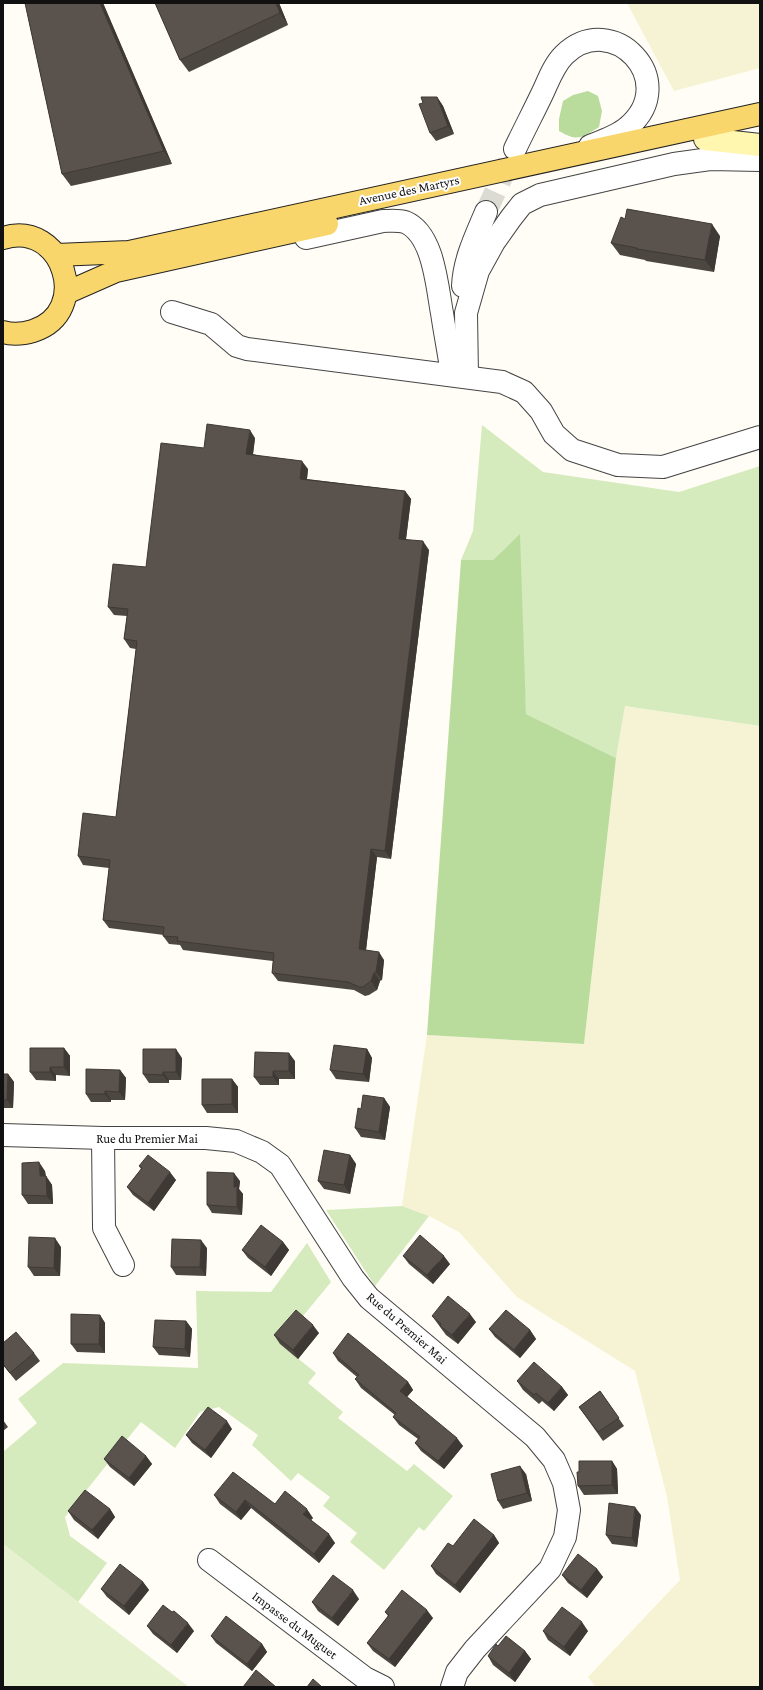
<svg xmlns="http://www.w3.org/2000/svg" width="763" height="1690" viewBox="0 0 763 1690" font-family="'Crimson Pro',serif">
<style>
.farmland{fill:#f6f3d4}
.green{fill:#d5ebbd}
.forest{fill:#b9dc9c}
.pitch{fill:#e6f2cf}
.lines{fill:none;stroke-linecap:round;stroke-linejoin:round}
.minor-tunnel{stroke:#dbdad3;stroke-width:22;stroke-dasharray:22 11;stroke-linecap:butt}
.minor-casing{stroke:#444;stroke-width:24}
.secondary-casing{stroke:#333;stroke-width:24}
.primary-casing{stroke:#222;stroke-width:24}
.minor{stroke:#fff;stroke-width:22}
.secondary{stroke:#fff6b0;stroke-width:22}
.primary{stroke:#f9d66b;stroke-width:22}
.wall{fill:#4d4742}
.shaded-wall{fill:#3f3936}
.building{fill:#5a524d;stroke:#3f3936}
.labels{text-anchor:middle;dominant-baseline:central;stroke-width:4;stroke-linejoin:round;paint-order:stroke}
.street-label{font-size:13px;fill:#111;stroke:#fff}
</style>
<rect width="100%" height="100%" fill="#fffdf5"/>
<g class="farmland">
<path d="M 627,3 L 760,3 L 760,68 L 674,91 Z"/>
<path d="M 625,706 L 760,726 L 760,1687 L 596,1687 L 588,1677 L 680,1580 L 667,1497 L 635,1371 L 517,1297 L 459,1232 L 429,1216 L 402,1206 L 427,1035 L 584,1044 L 616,758 Z"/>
</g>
<g class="green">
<path d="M 482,425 L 543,472 L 679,492 L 760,466 L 760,726 L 625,706 L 616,758 L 526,714 L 516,538 L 493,560 L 461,560 L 473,531 Z"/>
<path d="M 402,1206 L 429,1216 L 375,1286 L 326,1210 Z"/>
<path d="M 307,1243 L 331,1282 L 280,1344 L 316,1373 L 308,1383 L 343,1412 L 338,1418 L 407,1471 L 414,1464 L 453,1496 L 424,1531 L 419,1527 L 384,1570 L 350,1542 L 357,1533 L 323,1506 L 330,1497 L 298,1473 L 291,1481 L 252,1445 L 258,1435 L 219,1407 L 200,1412 L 175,1448 L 141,1422 L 65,1517 L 70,1536 L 107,1563 L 78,1602 L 3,1544 L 3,1452 L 37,1423 L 18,1399 L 63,1363 L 198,1368 L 196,1291 L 271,1292 Z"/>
</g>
<g class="forest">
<path d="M 588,91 L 598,96 L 602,111 L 599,127 C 582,138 578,142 559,131 L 559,119 L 563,101 L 573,95 Z"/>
<path d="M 520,534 L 526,714 L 616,758 L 584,1044 L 427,1035 L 461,560 L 493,560 Z"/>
</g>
<path class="pitch" d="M 3,1544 L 189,1687 L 3,1687 Z"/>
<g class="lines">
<path class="minor-tunnel" d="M 486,212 L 512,155"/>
<defs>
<g id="minor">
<path d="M 515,149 C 524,130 534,111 543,92 C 549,79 554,65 564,55 C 612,8 682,81 628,127 C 618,136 603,141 590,146"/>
<path d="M 306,238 L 383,221 C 390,221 398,220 405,222 C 434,234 437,287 442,313 C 445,333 449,354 452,374"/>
<path d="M 463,286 C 464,260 476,236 486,212"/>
<path d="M 172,312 L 211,324 L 237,346 L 247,349 L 502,382 L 524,392 L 541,411 L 554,434 L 572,450 L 618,465 L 663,467 L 760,437"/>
<path d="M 467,376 L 466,313 L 478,271 L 494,242 L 511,218 L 522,204 L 540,195 L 674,164 L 710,159 L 760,160"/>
<path d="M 3,1135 L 103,1138 L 206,1138 L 236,1141 L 262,1152 L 280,1165 L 353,1278 L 369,1298 L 535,1437 L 554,1460 L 564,1483 L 569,1510 L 565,1537 L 550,1569 L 475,1649 L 457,1672 L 452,1687"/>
<path d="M 103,1138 L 104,1228 L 123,1265"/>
<path d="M 209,1560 L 365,1678 L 383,1687"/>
</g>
<path id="secondary" d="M 705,139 L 760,145"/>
<g id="primary">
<path d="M 3,238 C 63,219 93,312 33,331 C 23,334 13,335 3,332"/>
<path d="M 56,255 L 129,252 L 760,114"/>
<path d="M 66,293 L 116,271 L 327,224"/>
</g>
</defs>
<use href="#minor" class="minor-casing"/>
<use href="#secondary" class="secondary-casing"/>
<use href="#primary" class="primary-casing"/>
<use href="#minor" class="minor"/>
<use href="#secondary" class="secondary"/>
<use href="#primary" class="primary"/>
</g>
<g class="wall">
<path d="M 25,3 L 103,3 L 172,164 L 71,186 L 62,174 Z"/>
<path d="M 155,3 L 279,3 L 288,25 L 189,72 L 180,60 Z"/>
<path d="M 437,97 L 443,106 L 454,134 L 436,141 L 430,133 Z"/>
<path d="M 625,219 L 720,236 L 714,272 L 646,261 L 645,260 L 620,255 L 611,243 Z"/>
<path d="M 255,438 L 253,454 L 308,469 L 307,479 L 405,491 L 411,499 L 406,539 L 429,550 L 391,859 L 377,857 L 366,950 L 384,960 L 382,980 L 380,981 L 377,990 L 369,995 L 365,996 L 354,990 L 278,981 L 272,973 L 273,961 L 183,950 L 180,945 L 169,944 L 163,936 L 164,935 L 109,928 L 103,920 L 109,868 L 83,865 L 78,856 L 116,817 L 136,649 L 130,648 L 124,639 L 127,616 L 114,615 L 108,607 L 146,567 L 204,448 Z"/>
<path d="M 64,1048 L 70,1056 L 70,1076 L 56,1075 L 56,1081 L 36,1080 L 30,1072 Z"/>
<path d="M 367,1049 L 372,1058 L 369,1082 L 336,1079 L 330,1070 Z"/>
<path d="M 182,1058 L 181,1080 L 169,1080 L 169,1083 L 149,1083 L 143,1074 Z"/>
<path d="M 295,1061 L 295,1079 L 279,1079 L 279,1085 L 260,1085 L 254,1077 Z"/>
<path d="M 120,1070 L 126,1078 L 125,1100 L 111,1100 L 111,1102 L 91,1102 L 86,1094 Z"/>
<path d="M 3,1074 L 8,1074 L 14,1082 L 13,1108 L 3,1108 Z"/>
<path d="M 232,1079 L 238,1087 L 238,1113 L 207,1113 L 202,1105 Z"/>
<path d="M 384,1098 L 390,1107 L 385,1140 L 361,1137 L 355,1128 L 361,1109 Z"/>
<path d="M 350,1155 L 356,1164 L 350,1194 L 324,1189 L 318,1181 Z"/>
<path d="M 139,1166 L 176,1180 L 154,1211 L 133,1195 L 127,1187 L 141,1169 Z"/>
<path d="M 45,1171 L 46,1176 L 52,1185 L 53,1204 L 28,1204 L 22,1195 Z"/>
<path d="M 240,1181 L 239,1189 L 243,1194 L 242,1215 L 212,1213 L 207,1205 Z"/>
<path d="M 283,1242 L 289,1250 L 271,1276 L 248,1258 L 242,1250 Z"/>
<path d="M 61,1247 L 60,1276 L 34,1276 L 28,1267 Z"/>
<path d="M 207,1248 L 206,1276 L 176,1275 L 171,1267 Z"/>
<path d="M 403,1256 L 450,1264 L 433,1284 L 409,1264 Z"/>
<path d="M 100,1315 L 105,1323 L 105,1353 L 77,1352 L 71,1344 Z"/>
<path d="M 432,1316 L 476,1322 L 458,1344 L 446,1335 Z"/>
<path d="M 186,1321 L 192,1329 L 190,1357 L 159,1355 L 153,1347 Z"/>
<path d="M 489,1329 L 530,1330 L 536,1339 L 520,1358 L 495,1337 Z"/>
<path d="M 319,1333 L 298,1359 L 280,1344 L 274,1335 Z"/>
<path d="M 3,1343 L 34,1353 L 40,1361 L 16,1381 L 3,1365 Z"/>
<path d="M 333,1353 L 408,1382 L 413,1390 L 407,1397 L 463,1446 L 444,1469 L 421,1451 L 415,1443 L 418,1439 L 399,1425 L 393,1417 L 395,1415 L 361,1388 L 355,1379 L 357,1377 L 338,1361 Z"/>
<path d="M 517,1381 L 562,1387 L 568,1395 L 554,1411 L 542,1401 L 539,1404 L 523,1390 Z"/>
<path d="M 600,1391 L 624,1426 L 603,1441 L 579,1407 Z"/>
<path d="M 3,1420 L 8,1427 L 3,1431 Z"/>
<path d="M 232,1429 L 211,1458 L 192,1443 L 186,1435 Z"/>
<path d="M 146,1456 L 152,1464 L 134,1486 L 110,1467 L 104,1459 Z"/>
<path d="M 612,1461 L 617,1469 L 618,1494 L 584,1495 L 578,1486 Z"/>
<path d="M 526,1474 L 532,1501 L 503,1509 L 498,1501 Z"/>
<path d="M 214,1495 L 275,1504 L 313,1518 L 311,1520 L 335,1543 L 319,1563 L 251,1508 L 241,1520 L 220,1504 Z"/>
<path d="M 110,1509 L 115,1517 L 98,1539 L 74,1520 L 68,1511 Z"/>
<path d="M 641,1515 L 637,1547 L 612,1544 L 606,1535 Z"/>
<path d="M 494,1535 L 499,1543 L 460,1593 L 436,1574 L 431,1566 L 453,1546 Z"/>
<path d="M 597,1569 L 603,1577 L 587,1598 L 568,1583 L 562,1575 Z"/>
<path d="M 143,1582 L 149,1590 L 129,1615 L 107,1597 L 101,1589 Z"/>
<path d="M 359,1599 L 338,1626 L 318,1611 L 312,1602 Z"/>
<path d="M 385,1612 L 433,1618 L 395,1667 L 373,1651 L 367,1643 L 388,1616 Z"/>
<path d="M 147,1626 L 194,1631 L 177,1653 L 153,1634 Z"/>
<path d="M 543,1631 L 588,1631 L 570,1656 L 548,1640 Z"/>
<path d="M 211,1636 L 262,1644 L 267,1652 L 252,1671 L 216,1643 Z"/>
<path d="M 498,1646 L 525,1651 L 531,1659 L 515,1682 L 493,1665 L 488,1656 Z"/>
</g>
<g class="shaded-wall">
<path d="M 100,3 L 103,3 L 172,164 L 164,151 Z"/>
<path d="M 276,3 L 279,3 L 288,25 L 280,13 Z"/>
<path d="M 437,97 L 443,106 L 454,134 L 448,126 Z"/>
<path d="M 712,224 L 720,236 L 714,272 L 705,260 Z"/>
<path d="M 250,430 L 255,438 L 252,462 L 246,454 Z"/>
<path d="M 302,461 L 308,469 L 306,487 L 300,479 Z"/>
<path d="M 405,491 L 411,499 L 405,547 L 399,539 Z"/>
<path d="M 423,541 L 429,550 L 391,859 L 385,851 Z"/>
<path d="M 371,849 L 377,857 L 365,958 L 359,949 Z"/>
<path d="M 379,952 L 384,960 L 382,980 L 376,972 Z"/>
<path d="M 374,973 L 380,981 L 377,990 L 371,981 Z"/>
<path d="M 64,1048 L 70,1056 L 70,1076 L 64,1067 Z"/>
<path d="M 176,1049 L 182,1058 L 181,1080 L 176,1072 Z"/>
<path d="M 367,1049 L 372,1058 L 369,1082 L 363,1074 Z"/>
<path d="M 289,1053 L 295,1061 L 295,1079 L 289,1071 Z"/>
<path d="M 50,1067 L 56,1075 L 56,1081 L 50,1072 Z"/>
<path d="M 120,1070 L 126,1078 L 125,1100 L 119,1092 Z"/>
<path d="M 273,1071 L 279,1079 L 279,1085 L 273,1077 Z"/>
<path d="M 163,1072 L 169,1080 L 169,1083 L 163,1075 Z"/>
<path d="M 8,1074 L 14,1082 L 13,1108 L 7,1100 Z"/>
<path d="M 232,1079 L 238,1087 L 238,1113 L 232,1104 Z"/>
<path d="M 105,1091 L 111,1100 L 111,1102 L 105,1094 Z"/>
<path d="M 384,1098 L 390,1107 L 385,1140 L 379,1132 Z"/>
<path d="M 350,1155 L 356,1164 L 350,1194 L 344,1185 Z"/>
<path d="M 39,1162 L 45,1171 L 46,1185 L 40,1176 Z"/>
<path d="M 170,1172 L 176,1180 L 154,1211 L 148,1203 Z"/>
<path d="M 234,1173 L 240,1181 L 239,1189 L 243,1194 L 242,1215 L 237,1207 L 234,1187 Z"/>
<path d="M 46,1176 L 52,1185 L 53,1204 L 47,1196 Z"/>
<path d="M 55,1238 L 61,1247 L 60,1276 L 54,1268 Z"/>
<path d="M 201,1240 L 207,1248 L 206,1276 L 200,1267 Z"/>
<path d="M 283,1242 L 289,1250 L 271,1276 L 265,1267 Z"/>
<path d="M 444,1256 L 450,1264 L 433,1284 L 427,1275 Z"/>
<path d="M 470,1314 L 476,1322 L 458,1344 L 452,1335 Z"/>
<path d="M 100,1315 L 105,1323 L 105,1353 L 99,1344 Z"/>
<path d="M 186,1321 L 192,1329 L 190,1357 L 185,1349 Z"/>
<path d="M 313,1325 L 319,1333 L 298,1359 L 293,1350 Z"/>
<path d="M 530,1330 L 536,1339 L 520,1358 L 514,1350 Z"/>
<path d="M 408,1382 L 413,1390 L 405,1399 L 400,1391 Z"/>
<path d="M 562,1387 L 568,1395 L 554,1411 L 548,1403 Z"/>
<path d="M 227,1421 L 232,1429 L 211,1458 L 205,1450 Z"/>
<path d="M 457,1438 L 463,1446 L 444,1469 L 438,1461 Z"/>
<path d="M 146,1456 L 152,1464 L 134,1486 L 129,1478 Z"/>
<path d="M 612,1461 L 617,1469 L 618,1494 L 612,1485 Z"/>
<path d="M 520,1466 L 526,1474 L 532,1501 L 527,1493 Z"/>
<path d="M 245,1500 L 251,1508 L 241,1520 L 236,1512 Z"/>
<path d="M 635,1507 L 641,1515 L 637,1547 L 632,1538 Z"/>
<path d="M 110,1509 L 115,1517 L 98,1539 L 92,1530 Z"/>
<path d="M 307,1509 L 313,1518 L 309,1522 L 303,1514 Z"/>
<path d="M 329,1534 L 335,1543 L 319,1563 L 314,1554 Z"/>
<path d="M 494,1535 L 499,1543 L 460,1593 L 455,1585 Z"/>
<path d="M 597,1569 L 603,1577 L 587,1598 L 581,1590 Z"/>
<path d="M 143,1582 L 149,1590 L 129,1615 L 124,1606 Z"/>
<path d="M 353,1590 L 359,1599 L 338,1626 L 332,1618 Z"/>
<path d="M 427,1610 L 433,1618 L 395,1667 L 389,1659 Z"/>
<path d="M 582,1622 L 588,1631 L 570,1656 L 564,1647 Z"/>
<path d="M 188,1623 L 194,1631 L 177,1653 L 171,1645 Z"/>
<path d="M 262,1644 L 267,1652 L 252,1671 L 247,1664 Z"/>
<path d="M 525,1651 L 531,1659 L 515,1682 L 509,1673 Z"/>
</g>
<g class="building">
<path d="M 25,3 L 100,3 L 164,151 L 62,174 Z"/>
<path d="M 155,3 L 276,3 L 280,13 L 180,60 Z"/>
<path d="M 421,97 L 437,97 L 448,126 L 430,133 L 419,104 L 423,103 Z"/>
<path d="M 627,209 L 712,224 L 705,260 L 637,249 L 637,248 L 611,243 L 621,217 L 625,219 Z"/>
<path d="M 207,424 L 250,430 L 246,454 L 302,461 L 300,479 L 405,491 L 399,539 L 423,541 L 385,851 L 371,849 L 359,949 L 379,952 L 376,972 L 374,973 L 371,981 L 363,987 L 359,987 L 348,982 L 272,973 L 274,953 L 177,941 L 178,937 L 163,936 L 164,927 L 103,920 L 110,860 L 78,856 L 83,813 L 116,817 L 137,641 L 124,639 L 128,609 L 108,607 L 113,564 L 146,567 L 161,443 L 204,448 Z"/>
<path d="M 334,1045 L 367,1049 L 363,1074 L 330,1070 Z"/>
<path d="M 30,1048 L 64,1048 L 64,1067 L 50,1067 L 50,1072 L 30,1072 Z"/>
<path d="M 143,1049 L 176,1049 L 176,1072 L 163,1072 L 163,1075 L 143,1074 Z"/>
<path d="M 255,1052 L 289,1053 L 289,1071 L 273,1071 L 273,1077 L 254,1077 Z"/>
<path d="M 86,1069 L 120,1070 L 119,1092 L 105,1091 L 105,1094 L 86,1094 Z"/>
<path d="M 3,1074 L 8,1074 L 7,1100 L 3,1100 Z"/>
<path d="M 202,1079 L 232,1079 L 232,1104 L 202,1105 Z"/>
<path d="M 363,1095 L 384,1098 L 379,1132 L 355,1128 L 358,1108 L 361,1109 Z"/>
<path d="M 324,1150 L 350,1155 L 344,1185 L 318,1181 Z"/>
<path d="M 148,1155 L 170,1172 L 148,1203 L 127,1187 L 142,1168 L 139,1166 Z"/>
<path d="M 39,1162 L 40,1176 L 46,1176 L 47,1196 L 22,1195 L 22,1163 Z"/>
<path d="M 207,1172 L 234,1173 L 234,1187 L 237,1186 L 237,1207 L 207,1205 Z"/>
<path d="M 261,1225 L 283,1242 L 265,1267 L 242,1250 Z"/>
<path d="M 420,1235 L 444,1256 L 427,1275 L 403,1256 Z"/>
<path d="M 29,1237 L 55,1238 L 54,1268 L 28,1267 Z"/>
<path d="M 172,1239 L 201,1240 L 200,1267 L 171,1267 Z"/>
<path d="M 448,1296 L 470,1314 L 452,1335 L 440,1326 L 441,1324 L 432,1316 Z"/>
<path d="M 296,1310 L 313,1325 L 293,1350 L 274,1335 Z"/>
<path d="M 506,1310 L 530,1330 L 514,1350 L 489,1329 Z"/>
<path d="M 71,1314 L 100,1315 L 99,1344 L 71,1344 Z"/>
<path d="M 155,1320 L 186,1321 L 185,1349 L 153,1347 Z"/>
<path d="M 16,1332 L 34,1353 L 10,1373 L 3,1364 L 3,1343 Z"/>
<path d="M 348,1333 L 408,1382 L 400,1391 L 457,1438 L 438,1461 L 415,1443 L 420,1437 L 393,1417 L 396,1413 L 355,1379 L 359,1375 L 333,1353 Z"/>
<path d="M 534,1362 L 562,1387 L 548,1403 L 536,1393 L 534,1395 L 517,1381 Z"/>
<path d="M 600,1391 L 619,1418 L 598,1432 L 579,1407 Z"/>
<path d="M 208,1407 L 227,1421 L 205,1450 L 186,1435 Z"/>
<path d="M 122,1436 L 146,1456 L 129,1478 L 104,1459 Z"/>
<path d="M 579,1461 L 612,1461 L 612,1485 L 578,1486 L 577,1472 L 579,1472 Z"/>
<path d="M 520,1466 L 527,1493 L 498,1501 L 491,1474 Z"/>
<path d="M 233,1472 L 275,1504 L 285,1491 L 307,1509 L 303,1514 L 329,1534 L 314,1554 L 245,1500 L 236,1512 L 214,1495 Z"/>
<path d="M 85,1490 L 110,1509 L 92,1530 L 68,1511 Z"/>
<path d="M 609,1503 L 635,1507 L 632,1538 L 606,1535 Z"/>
<path d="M 474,1519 L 494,1535 L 455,1585 L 431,1566 L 448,1543 L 453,1546 Z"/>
<path d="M 578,1554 L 597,1569 L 581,1590 L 562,1575 Z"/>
<path d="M 120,1564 L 143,1582 L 124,1606 L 101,1589 Z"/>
<path d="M 333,1575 L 353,1590 L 332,1618 L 312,1602 Z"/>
<path d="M 402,1590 L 427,1610 L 389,1659 L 367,1643 L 389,1615 L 385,1612 Z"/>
<path d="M 163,1605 L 172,1612 L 174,1611 L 188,1623 L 171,1645 L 147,1626 Z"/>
<path d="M 562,1607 L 582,1622 L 564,1647 L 543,1631 Z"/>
<path d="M 226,1616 L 262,1644 L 247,1664 L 211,1636 Z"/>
<path d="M 506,1636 L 525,1651 L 509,1673 L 488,1656 L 496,1644 L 498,1646 Z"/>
<path d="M 256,1670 L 276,1687 L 243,1687 Z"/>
<path d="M 313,1679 L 322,1687 L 307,1687 Z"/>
</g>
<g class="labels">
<g class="street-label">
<text transform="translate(409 190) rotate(-12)">Avenue des Martyrs</text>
<text x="147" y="1138">Rue du Premier Mai</text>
<text transform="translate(407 1328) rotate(41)">Rue du Premier Mai</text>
<text transform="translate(295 1625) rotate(37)">Impasse du Muguet</text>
</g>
</g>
<rect width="763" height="1690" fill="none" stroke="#111111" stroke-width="8"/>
</svg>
